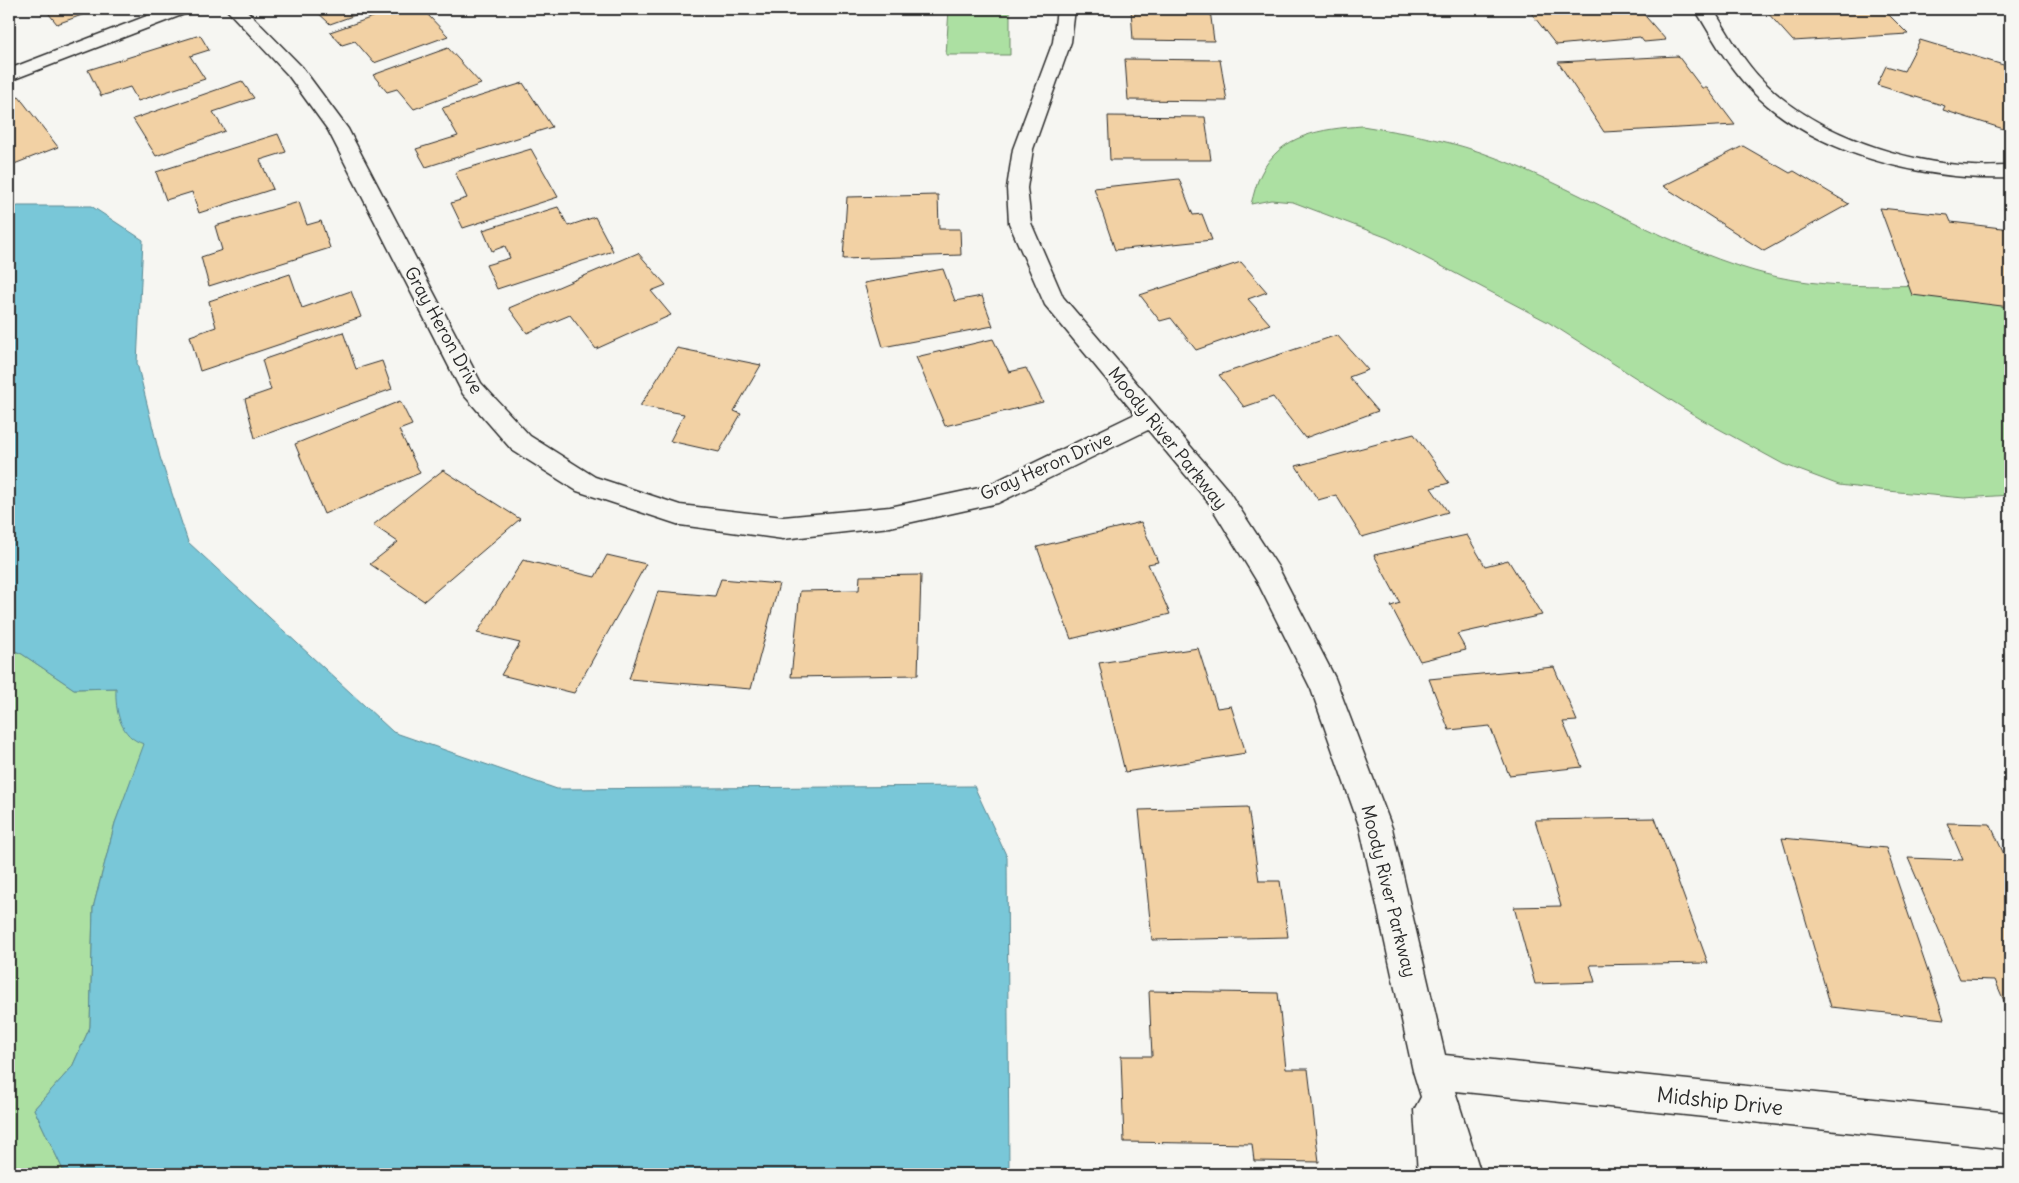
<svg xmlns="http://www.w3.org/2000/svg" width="2019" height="1183" viewBox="0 0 2019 1183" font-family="Delius,sans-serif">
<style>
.green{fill:#ace0a2;stroke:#6c8666}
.water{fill:#79c7d8;stroke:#5a8993}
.building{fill:#f2d1a4;stroke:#2b2b2b}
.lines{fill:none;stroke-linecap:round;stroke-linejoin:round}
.street-casing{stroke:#2b2b2b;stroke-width:3}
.street{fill:#f6f6f2;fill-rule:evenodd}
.labels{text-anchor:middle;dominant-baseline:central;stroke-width:5;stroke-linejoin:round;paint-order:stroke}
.street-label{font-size:18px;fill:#2b2b2b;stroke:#f6f6f2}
.near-street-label{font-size:21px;fill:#2b2b2b;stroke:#f6f6f2}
</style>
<rect width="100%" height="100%" fill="#f6f6f2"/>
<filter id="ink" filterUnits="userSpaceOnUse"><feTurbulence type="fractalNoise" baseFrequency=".02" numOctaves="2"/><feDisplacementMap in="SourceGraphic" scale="10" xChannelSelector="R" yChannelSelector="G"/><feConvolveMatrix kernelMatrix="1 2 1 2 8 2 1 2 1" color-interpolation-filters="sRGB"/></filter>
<g filter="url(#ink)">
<g class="green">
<path d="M 949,9 L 1010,9 L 1010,55 L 946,55 Z"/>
<path d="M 1362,126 C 1404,133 1439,138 1480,152 C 1574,185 1658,243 1754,271 C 1816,289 1875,286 1938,285 C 1962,284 1987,286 2010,283 L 2010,495 L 1964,498 L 1888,491 L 1839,485 L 1783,464 L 1699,418 L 1548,322 L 1388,238 L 1293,202 L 1271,200 L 1251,204 C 1254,194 1256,183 1261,174 C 1280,134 1322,129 1362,126 Z"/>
<path d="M 9,648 L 22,654 L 74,689 L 117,688 L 145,744 L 115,823 L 93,908 L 90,1027 L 72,1067 L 34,1109 L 65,1174 L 9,1174 Z"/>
</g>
<path class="water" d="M 18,206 L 91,206 L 143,240 L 137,363 L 160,457 L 188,542 L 393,732 L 557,789 L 974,786 L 1007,857 L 1009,1174 L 65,1174 L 34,1109 L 72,1067 L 90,1027 L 93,908 L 115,823 L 144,744 C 120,737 115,711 116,688 L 74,689 L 22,654 L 9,648 L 9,209 Z"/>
<g class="building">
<path d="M 45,9 L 91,9 L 93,11 L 57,24 Z"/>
<path d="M 314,9 L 372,9 L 330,24 Z"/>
<path d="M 396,9 L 431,9 L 435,13 L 428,15 L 448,36 L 374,63 L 355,41 L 342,45 L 330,32 Z"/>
<path d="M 1131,9 L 1210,10 L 1214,41 L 1133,40 Z"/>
<path d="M 1528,9 L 1603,9 L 1607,13 L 1640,10 L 1666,40 L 1644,42 L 1640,37 L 1556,45 Z"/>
<path d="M 1761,9 L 1883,9 L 1908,34 L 1793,41 L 1766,11 Z"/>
<path d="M 200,35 L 209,50 L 190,56 L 205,79 L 138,101 L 130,87 L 101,96 L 88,70 Z"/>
<path d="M 1920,40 L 2010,67 L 2010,122 L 2007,130 L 1943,110 L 1945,106 L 1877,85 L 1886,66 L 1904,71 Z"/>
<path d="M 448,48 L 481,84 L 414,109 L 397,89 L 387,92 L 373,75 Z"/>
<path d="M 1678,56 L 1702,88 L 1707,88 L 1735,125 L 1604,132 L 1558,62 Z"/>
<path d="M 1125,59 L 1220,60 L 1227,101 L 1128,100 Z"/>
<path d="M 242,81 L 254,98 L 213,112 L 225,131 L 156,156 L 133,119 Z"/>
<path d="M 523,83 L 552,127 L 426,167 L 416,149 L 458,136 L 442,108 Z"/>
<path d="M 19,97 L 58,147 L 9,166 L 9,101 Z"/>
<path d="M 1108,116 L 1205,117 L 1211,160 L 1110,160 Z"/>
<path d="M 278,134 L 286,152 L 260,160 L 273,189 L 199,213 L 192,192 L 166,200 L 156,172 Z"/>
<path d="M 1743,146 L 1790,173 L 1794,171 L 1849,204 L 1764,251 L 1663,186 Z"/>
<path d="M 531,149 L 558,197 L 463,228 L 451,203 L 467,198 L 455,172 Z"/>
<path d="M 1179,179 L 1193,215 L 1202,214 L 1212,240 L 1115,250 L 1094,188 Z"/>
<path d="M 938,195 L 939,229 L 960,229 L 961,255 L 843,259 L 847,197 Z"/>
<path d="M 299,202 L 307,225 L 321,221 L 330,248 L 209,286 L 201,257 L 222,250 L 215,226 Z"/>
<path d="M 558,207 L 568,226 L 595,217 L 613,251 L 497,289 L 486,265 L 510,258 L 505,246 L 492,251 L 483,230 Z"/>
<path d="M 1880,208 L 1948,215 L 1951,222 L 2010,229 L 2010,307 L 1912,295 Z"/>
<path d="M 638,253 L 666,285 L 651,291 L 671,315 L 596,349 L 570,315 L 527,333 L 509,308 Z"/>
<path d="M 1241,262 L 1267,292 L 1248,299 L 1270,324 L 1196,350 L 1171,318 L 1160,321 L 1140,295 Z"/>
<path d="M 943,269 L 955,301 L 982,296 L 993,326 L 883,347 L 864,283 Z"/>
<path d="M 290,274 L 302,308 L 351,291 L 361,317 L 200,371 L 190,336 L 216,327 L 209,301 Z"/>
<path d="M 343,332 L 356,369 L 382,361 L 392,389 L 255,438 L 245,399 L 271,390 L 262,360 Z"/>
<path d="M 1337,335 L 1368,370 L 1349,377 L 1378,411 L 1305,438 L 1273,397 L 1244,407 L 1219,375 Z"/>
<path d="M 993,339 L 1009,372 L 1026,368 L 1043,402 L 945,426 L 916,357 Z"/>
<path d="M 677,348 L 761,365 L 734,411 L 741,414 L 719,452 L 670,441 L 684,414 L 640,406 Z"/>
<path d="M 400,401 L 412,425 L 399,430 L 420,473 L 324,514 L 295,444 Z"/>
<path d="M 1414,434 L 1449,483 L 1431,488 L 1448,512 L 1362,537 L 1336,495 L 1318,500 L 1296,466 Z"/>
<path d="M 443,470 L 520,519 L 424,601 L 370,564 L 398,542 L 373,525 Z"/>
<path d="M 1141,522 L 1158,562 L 1148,564 L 1170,614 L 1071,639 L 1037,547 Z"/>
<path d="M 1467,535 L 1485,566 L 1508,560 L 1542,615 L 1457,634 L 1466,650 L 1420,661 L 1391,606 L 1400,603 L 1374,555 Z"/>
<path d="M 607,555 L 646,564 L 574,693 L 501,675 L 520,643 L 477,633 L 523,560 L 595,577 Z"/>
<path d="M 921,575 L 918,675 L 791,677 L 800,591 L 859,590 L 860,576 Z"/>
<path d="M 721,579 L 779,584 L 751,689 L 629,679 L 658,591 L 715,596 Z"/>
<path d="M 1198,648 L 1217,708 L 1231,706 L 1246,753 L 1125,772 L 1099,663 Z"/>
<path d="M 1554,667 L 1577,721 L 1563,722 L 1582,767 L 1509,775 L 1490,726 L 1449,730 L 1429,679 Z"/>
<path d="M 1248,807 L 1259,881 L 1280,881 L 1288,937 L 1152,940 L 1139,810 Z"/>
<path d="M 1655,818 L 1708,963 L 1590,965 L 1595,982 L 1535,984 L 1514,907 L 1561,906 L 1535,820 Z"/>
<path d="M 1947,823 L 1990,824 L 2010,867 L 2010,1015 L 1995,980 L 1960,979 L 1908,858 L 1963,860 Z"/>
<path d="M 1782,838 L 1886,848 L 1944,1019 L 1831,1007 Z"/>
<path d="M 1149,991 L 1278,993 L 1286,1069 L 1308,1069 L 1319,1162 L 1254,1161 L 1252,1144 L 1124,1142 L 1121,1056 L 1152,1056 Z"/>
</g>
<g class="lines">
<defs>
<g id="street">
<path d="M 165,9 L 190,9 L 187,13 L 9,81 L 9,69 Z"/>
<path d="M 226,9 L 245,9 L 302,67 L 348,129 L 481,383 L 530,436 L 595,477 L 680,505 L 783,517 L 890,507 L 984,487 L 1135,414 L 1045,305 L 1009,223 L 1007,188 L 1013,149 L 1053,42 L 1057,9 L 1075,9 L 1071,42 L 1033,149 L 1027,188 L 1031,223 L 1063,297 L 1227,489 L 1278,567 L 1335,678 L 1392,828 L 1445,1055 L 2010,1113 L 2010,1149 L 1455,1091 L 1481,1174 L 1418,1174 L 1414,1110 L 1421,1097 L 1413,1071 L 1360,828 L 1311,689 L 1258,583 L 1209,503 L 1148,430 L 998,503 L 890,527 L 783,539 L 680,525 L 577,491 L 512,450 L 463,394 L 328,130 L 288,75 Z"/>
<path d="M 1695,9 L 1713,9 C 1729,34 1743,62 1765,83 C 1816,134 1902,162 1972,166 C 1985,167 1998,166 2010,166 L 2010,178 C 1925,181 1811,154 1751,90 C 1728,67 1712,37 1695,9 Z"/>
</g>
</defs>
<use href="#street" class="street-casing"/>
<use href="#street" class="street"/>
</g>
</g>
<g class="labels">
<g class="street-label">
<text transform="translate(444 330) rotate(61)">Gray Heron Drive</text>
<text transform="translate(1168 438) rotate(51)">Moody River Parkway</text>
<text transform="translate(1046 466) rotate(-24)">Gray Heron Drive</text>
<text transform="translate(1389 891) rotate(76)">Moody River Parkway</text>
</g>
<g class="near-street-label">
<text transform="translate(1720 1101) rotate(6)">Midship Drive</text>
</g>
</g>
<rect width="2019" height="1183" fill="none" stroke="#f6f6f2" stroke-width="30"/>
<rect x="15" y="15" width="1989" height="1153" fill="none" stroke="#2b2b2b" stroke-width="2" filter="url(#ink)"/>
</svg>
